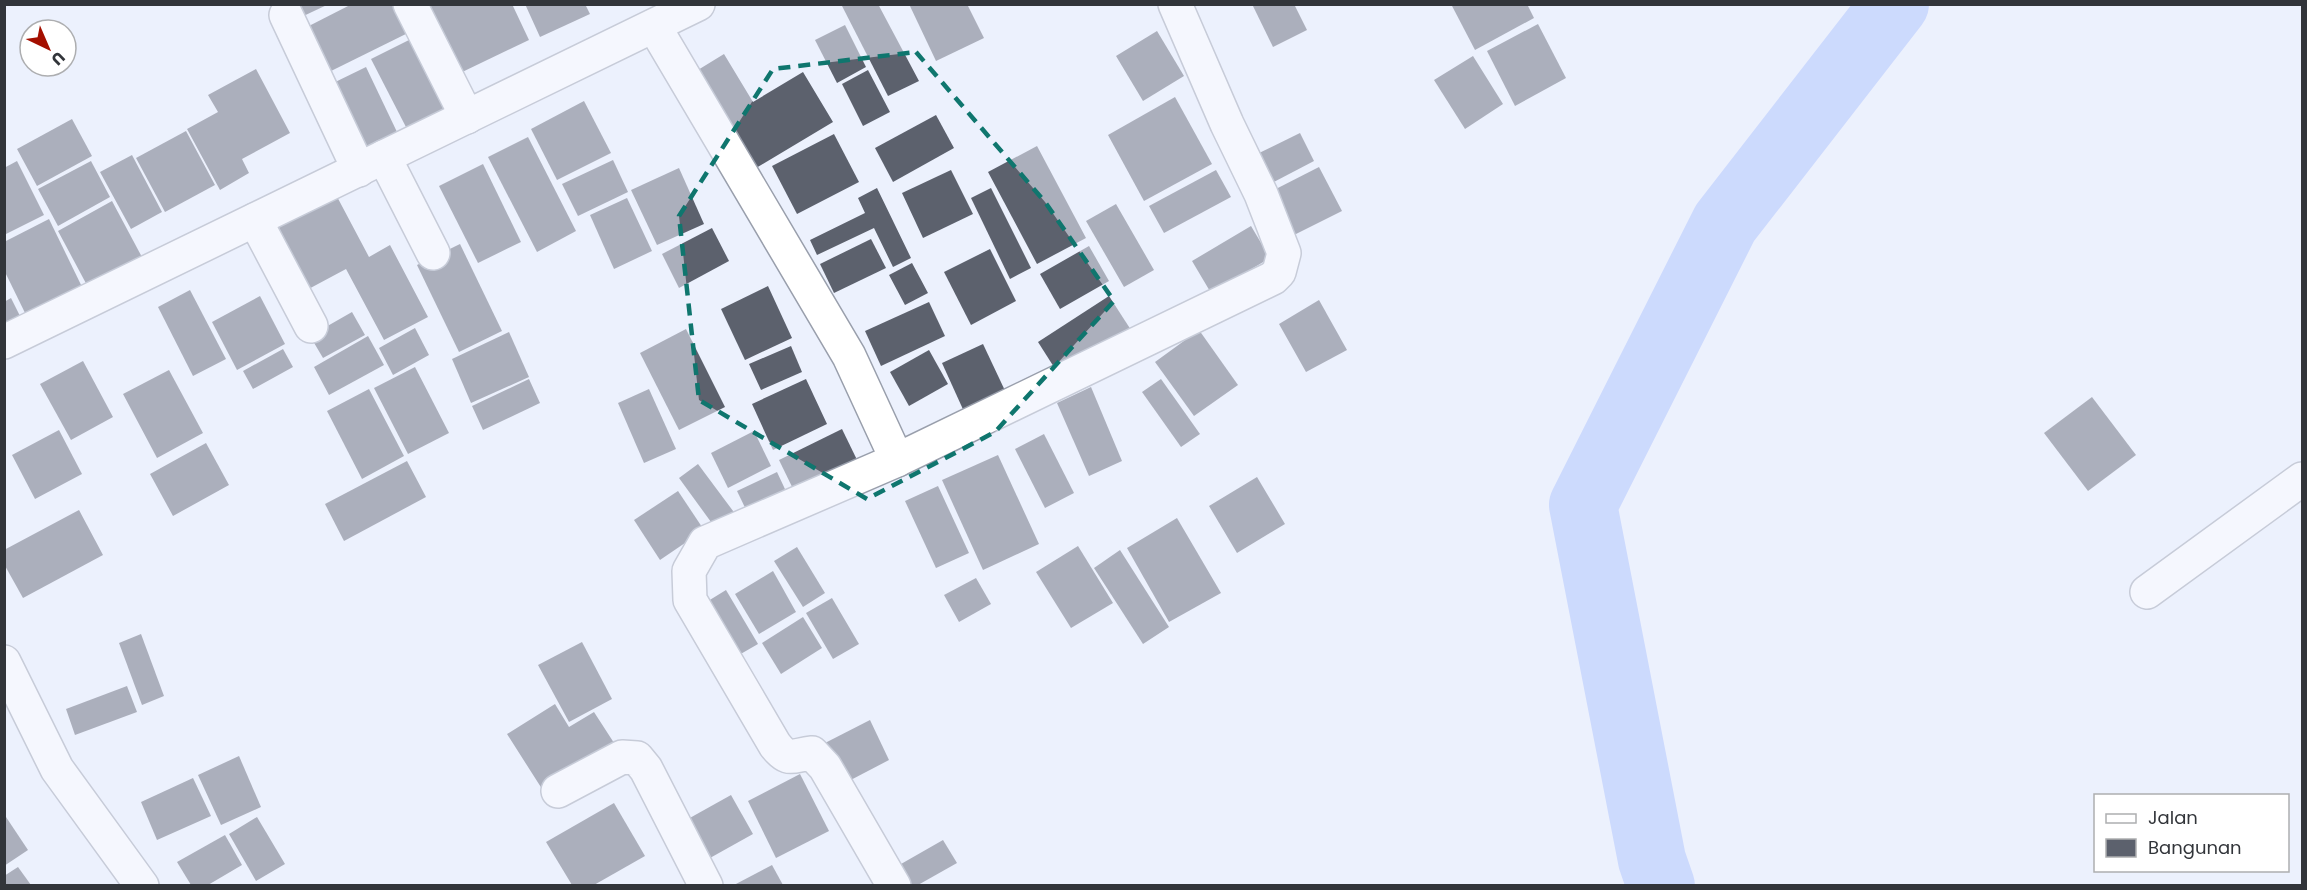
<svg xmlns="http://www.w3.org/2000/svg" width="2307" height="890" viewBox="0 0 2307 890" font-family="Poppins,sans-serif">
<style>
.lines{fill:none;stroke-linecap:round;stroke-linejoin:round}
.river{stroke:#a5befd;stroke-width:68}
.building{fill:#5c616d}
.minor-casing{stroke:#999fac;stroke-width:36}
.minor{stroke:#fff;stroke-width:33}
.marked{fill:none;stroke:#0f766e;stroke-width:4.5;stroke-dasharray:12 8;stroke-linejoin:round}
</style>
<rect width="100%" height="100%" fill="#ecf1fd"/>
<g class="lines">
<path class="river" d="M 1661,886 L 1652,860 L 1583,505 L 1725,223 L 1895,4"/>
</g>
<g class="building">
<path d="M 291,4 L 329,4 L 297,19 Z"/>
<path d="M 352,4 L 404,4 L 416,29 L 327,73 L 305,28 Z"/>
<path d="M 422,4 L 512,4 L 529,40 L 456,75 Z"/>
<path d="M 525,4 L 585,4 L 590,14 L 540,37 Z"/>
<path d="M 841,4 L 878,4 L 919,81 L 888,96 Z"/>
<path d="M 909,4 L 967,4 L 984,38 L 936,61 Z"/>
<path d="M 1252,4 L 1294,4 L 1307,30 L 1273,47 Z"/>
<path d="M 1451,4 L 1527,4 L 1534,18 L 1475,50 Z"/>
<path d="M 1538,24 L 1566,78 L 1515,106 L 1487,51 Z"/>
<path d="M 845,25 L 866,67 L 837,83 L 815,40 Z"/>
<path d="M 1157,31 L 1184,76 L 1143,101 L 1116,56 Z"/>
<path d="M 417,36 L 452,106 L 407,129 L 371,59 Z"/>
<path d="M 724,54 L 753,102 L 803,72 L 833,122 L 751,171 L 693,73 Z"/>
<path d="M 1473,56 L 1503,104 L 1465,129 L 1434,80 Z"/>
<path d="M 366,67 L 397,132 L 356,151 L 325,87 Z"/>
<path d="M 256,69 L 290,133 L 242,159 L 249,173 L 220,190 L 187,129 L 218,112 L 208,95 Z"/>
<path d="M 868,70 L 890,112 L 863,126 L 842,84 Z"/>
<path d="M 1175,97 L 1212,164 L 1144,201 L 1108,135 Z"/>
<path d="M 584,101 L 611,153 L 557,180 L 531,129 Z"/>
<path d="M 936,115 L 954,148 L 893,182 L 875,148 Z"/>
<path d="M 72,119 L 92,156 L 37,186 L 17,149 Z"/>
<path d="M 186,131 L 215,185 L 165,212 L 136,158 Z"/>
<path d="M 1300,133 L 1314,161 L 1268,185 L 1253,156 Z"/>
<path d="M 834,134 L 859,182 L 797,214 L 772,166 Z"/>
<path d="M 528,137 L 576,231 L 537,252 L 488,157 Z"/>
<path d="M 1037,146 L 1086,238 L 1037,264 L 988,172 Z"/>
<path d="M 132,155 L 162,212 L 131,229 L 100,172 Z"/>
<path d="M 613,160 L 628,192 L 578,216 L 562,184 Z"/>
<path d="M 17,161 L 44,215 L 4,235 L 4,168 Z"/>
<path d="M 91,161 L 110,197 L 58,226 L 38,189 Z"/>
<path d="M 483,164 L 521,242 L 478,263 L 439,186 Z"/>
<path d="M 1319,167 L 1342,211 L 1292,236 L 1270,192 Z"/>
<path d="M 679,168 L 704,224 L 657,245 L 631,190 Z"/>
<path d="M 951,170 L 973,214 L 923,238 L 902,193 Z"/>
<path d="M 1216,170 L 1231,197 L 1164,233 L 1149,206 Z"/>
<path d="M 877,188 L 911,258 L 893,267 L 874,228 L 817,255 L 810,240 L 865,213 L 858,198 Z"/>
<path d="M 991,188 L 1031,268 L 1010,279 L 971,198 Z"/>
<path d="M 334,191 L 369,257 L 390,245 L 428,317 L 384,340 L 346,269 L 303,292 L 267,227 Z"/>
<path d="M 627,198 L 652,251 L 614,269 L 590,215 Z"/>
<path d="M 112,201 L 143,259 L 89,289 L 58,231 Z"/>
<path d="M 1116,204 L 1154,270 L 1124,287 L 1086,221 Z"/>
<path d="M 49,219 L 84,291 L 28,319 L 4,270 L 4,242 Z"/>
<path d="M 1251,226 L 1270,258 L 1211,293 L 1192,261 Z"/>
<path d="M 712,228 L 729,261 L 679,288 L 662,254 Z"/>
<path d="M 871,239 L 886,268 L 834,293 L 820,264 Z"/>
<path d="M 460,244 L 502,331 L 459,352 L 417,265 Z"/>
<path d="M 1089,246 L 1109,281 L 1060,309 L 1040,274 Z"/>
<path d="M 990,249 L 1016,301 L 971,325 L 944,272 Z"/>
<path d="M 912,263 L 928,293 L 905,305 L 889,275 Z"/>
<path d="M 768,286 L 792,338 L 745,360 L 721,309 Z"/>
<path d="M 190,290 L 226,359 L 193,376 L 158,307 Z"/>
<path d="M 260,296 L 285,344 L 237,370 L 212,322 Z"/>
<path d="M 1109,296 L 1131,330 L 1059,375 L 1038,342 Z"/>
<path d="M 11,298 L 24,324 L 4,333 L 4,302 Z"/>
<path d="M 1319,300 L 1347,350 L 1306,372 L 1279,324 Z"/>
<path d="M 929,302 L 945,336 L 881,366 L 865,331 Z"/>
<path d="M 352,312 L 365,335 L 323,358 L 310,336 Z"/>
<path d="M 415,328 L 429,355 L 393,375 L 379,348 Z"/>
<path d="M 686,329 L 725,407 L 679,430 L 640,353 Z"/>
<path d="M 1199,330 L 1238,385 L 1194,416 L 1155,362 Z"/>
<path d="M 509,332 L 529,377 L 471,403 L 452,359 Z"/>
<path d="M 368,336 L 384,365 L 329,395 L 314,367 Z"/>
<path d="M 983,344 L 1008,397 L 966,416 L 942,363 Z"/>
<path d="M 791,346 L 802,372 L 761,390 L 749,364 Z"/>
<path d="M 283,349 L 293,367 L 253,389 L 243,371 Z"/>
<path d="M 929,350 L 948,384 L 909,406 L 890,372 Z"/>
<path d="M 83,361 L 113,417 L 71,440 L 40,384 Z"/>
<path d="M 415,367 L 449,433 L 408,454 L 374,388 Z"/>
<path d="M 169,370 L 203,433 L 157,458 L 123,394 Z"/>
<path d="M 529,379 L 540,403 L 483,430 L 472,406 Z"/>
<path d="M 806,379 L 827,424 L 773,450 L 752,404 Z"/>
<path d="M 1161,379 L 1200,434 L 1181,447 L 1142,392 Z"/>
<path d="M 1091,387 L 1122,461 L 1089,476 L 1057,403 Z"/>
<path d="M 369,389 L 404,456 L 362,479 L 327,411 Z"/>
<path d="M 649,389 L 676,449 L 644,463 L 618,403 Z"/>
<path d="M 2092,397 L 2136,455 L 2088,491 L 2044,433 Z"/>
<path d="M 842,429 L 860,466 L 797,497 L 779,460 Z"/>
<path d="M 59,430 L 82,474 L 35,499 L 12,455 Z"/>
<path d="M 754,431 L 771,466 L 728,488 L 711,453 Z"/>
<path d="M 1044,434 L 1074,493 L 1045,508 L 1015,449 Z"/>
<path d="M 206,443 L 229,485 L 173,516 L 150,474 Z"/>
<path d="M 998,455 L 1039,544 L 983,570 L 942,480 Z"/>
<path d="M 407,461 L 426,497 L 344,541 L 325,504 Z"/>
<path d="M 698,464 L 739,519 L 719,533 L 679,478 Z"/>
<path d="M 777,472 L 791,502 L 751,520 L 737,491 Z"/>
<path d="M 1257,477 L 1285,524 L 1237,553 L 1209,506 Z"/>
<path d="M 938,486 L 969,553 L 936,568 L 905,501 Z"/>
<path d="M 678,491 L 704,530 L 660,560 L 634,520 Z"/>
<path d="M 79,510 L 103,555 L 23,598 L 4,564 L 4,550 Z"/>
<path d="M 1177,518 L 1221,593 L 1169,622 L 1127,548 Z"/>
<path d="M 1078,546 L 1113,603 L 1071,628 L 1036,572 Z"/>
<path d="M 797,547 L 825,593 L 803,607 L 774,561 Z"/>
<path d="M 1120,550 L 1169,627 L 1143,644 L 1094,568 Z"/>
<path d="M 773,571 L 796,612 L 759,634 L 735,594 Z"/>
<path d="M 976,578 L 991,604 L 959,622 L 944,595 Z"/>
<path d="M 726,590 L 758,644 L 732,659 L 700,606 Z"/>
<path d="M 832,598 L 859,644 L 833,659 L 806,613 Z"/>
<path d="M 803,617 L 822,648 L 781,674 L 762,643 Z"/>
<path d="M 141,634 L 164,696 L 142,705 L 119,643 Z"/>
<path d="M 582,642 L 612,699 L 569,722 L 538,665 Z"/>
<path d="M 127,686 L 137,712 L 75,735 L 66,709 Z"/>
<path d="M 555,704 L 569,727 L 594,712 L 616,746 L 544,792 L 507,734 Z"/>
<path d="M 870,720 L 889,760 L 845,783 L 825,743 Z"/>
<path d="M 239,756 L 261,807 L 221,825 L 198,775 Z"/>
<path d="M 800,774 L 829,831 L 776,858 L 748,801 Z"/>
<path d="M 193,778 L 211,816 L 157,840 L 141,802 Z"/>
<path d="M 731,795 L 753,834 L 701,863 L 679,824 Z"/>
<path d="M 614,803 L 645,856 L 594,885 L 572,885 L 546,842 Z"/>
<path d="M 4,814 L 28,850 L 4,866 Z"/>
<path d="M 257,817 L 285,864 L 256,881 L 229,834 Z"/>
<path d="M 225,835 L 242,865 L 208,885 L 191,885 L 177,862 Z"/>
<path d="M 943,840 L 957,863 L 918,885 L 904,885 L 894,868 Z"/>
<path d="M 772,865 L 783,885 L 734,885 Z"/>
<path d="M 18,867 L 31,885 L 4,885 L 4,876 Z"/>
</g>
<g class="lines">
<defs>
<g id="minor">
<path d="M 410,4 L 467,117"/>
<path d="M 286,15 L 359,170"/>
<path d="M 654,26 L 849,356 L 897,460 L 1273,278 L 1279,272 L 1284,253 L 1261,194 L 1227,124 L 1175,4"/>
<path d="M 384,157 L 433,253"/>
<path d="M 255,220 L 311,326"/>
<path d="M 4,342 L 698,4"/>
<path d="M 2147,592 L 2302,479"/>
<path d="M 4,662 L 57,769 L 142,886"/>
<path d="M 558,791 L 622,757 L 637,758 L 646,769 L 706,886"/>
<path d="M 894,886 L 825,767 L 812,753 C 792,755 789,763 775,745 L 690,600 L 689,571 L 705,543 L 897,460"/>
</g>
</defs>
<use href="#minor" class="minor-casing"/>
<use href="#minor" class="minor"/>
</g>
<path d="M0 0H2307V890H0ZM 916,52 L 1045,202 L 1114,301 L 995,432 L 867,499 L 699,400 L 679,216 L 773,69 Z" fill="#ecf1fd" fill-opacity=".55" fill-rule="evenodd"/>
<path class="marked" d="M 916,52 L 1045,202 L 1114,301 L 995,432 L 867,499 L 699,400 L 679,216 L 773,69 Z"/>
<rect width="2307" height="890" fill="none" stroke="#32353a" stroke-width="12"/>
<rect x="2094" y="794" width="195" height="78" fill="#ffffff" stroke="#adaeb0" stroke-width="1.5"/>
<rect x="2106" y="814" width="30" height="9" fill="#ffffff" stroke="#adaeb0" stroke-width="1.5"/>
<text x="2148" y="824" font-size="18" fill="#32353a">Jalan</text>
<rect x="2106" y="839" width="30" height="18" fill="#5c616d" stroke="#adaeb0" stroke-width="1.5"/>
<text x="2148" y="854" font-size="18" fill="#32353a">Bangunan</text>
<g transform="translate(48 48) rotate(136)"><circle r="28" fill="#ffffff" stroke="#adaeb0" stroke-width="1.5"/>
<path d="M0-4.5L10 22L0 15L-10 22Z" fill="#a40f00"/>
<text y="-9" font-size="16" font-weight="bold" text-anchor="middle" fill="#32353a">U</text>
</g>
</svg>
